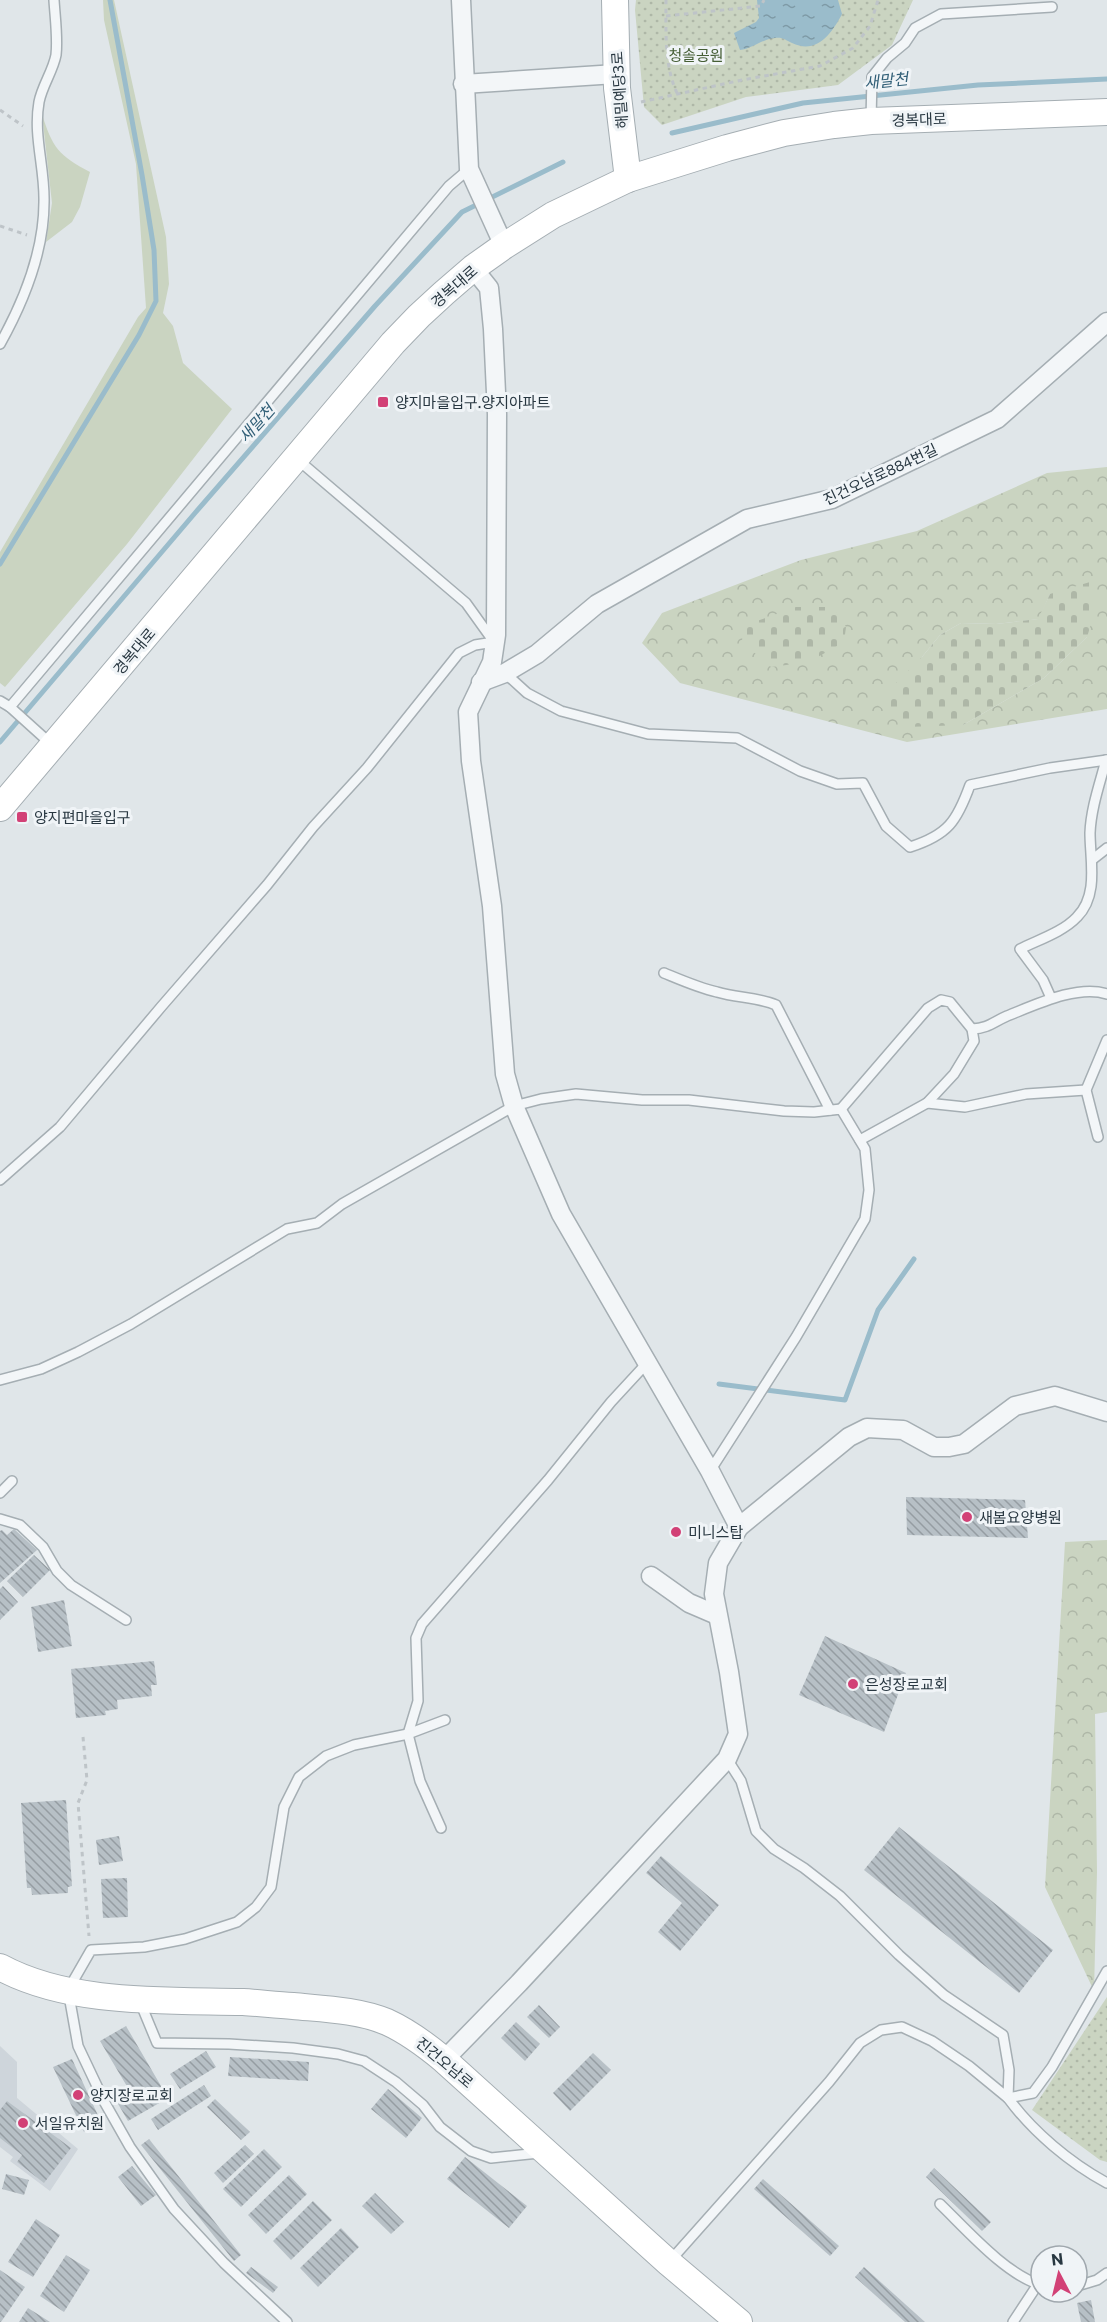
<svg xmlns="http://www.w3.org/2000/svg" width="1107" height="2322" viewBox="0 0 1107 2322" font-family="Commissioner,'Noto Sans KR',sans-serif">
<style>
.built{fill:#ced5db}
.grass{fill:#cad4c1}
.forest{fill:url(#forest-crowns);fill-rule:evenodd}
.cemetery{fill:url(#cemetery-stones)}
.park{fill:url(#park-dots)}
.water{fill:url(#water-ripples)}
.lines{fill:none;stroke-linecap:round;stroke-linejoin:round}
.stream{stroke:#9abccb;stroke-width:5}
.building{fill:url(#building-back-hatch)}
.lane-casing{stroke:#a5aeb3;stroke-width:12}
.street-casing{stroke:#a5aeb3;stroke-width:21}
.secondary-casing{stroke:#a5aeb3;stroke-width:28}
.path{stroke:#bec4c8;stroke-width:3;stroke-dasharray:4.5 4.5;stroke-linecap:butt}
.lane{stroke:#f3f6f8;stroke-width:9}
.street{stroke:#f3f6f8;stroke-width:18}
.secondary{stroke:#fff;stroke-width:26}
.poi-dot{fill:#d24176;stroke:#f0f4f7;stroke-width:2}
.labels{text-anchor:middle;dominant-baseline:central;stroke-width:6;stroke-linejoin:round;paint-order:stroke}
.park-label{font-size:15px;fill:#455e35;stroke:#f0f4f7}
.street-label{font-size:15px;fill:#283741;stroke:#f0f4f7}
.poi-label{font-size:15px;fill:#283741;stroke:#f0f4f7;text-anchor:start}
.water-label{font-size:16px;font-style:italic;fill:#315f77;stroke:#f0f4f7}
</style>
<defs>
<pattern id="forest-crowns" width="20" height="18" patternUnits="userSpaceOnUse" patternTransform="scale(1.5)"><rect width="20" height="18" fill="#cad4c1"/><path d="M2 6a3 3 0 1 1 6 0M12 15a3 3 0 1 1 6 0" fill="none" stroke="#aeb7a7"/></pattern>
<pattern id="cemetery-stones" width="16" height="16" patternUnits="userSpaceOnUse" patternTransform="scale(1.5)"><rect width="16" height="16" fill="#cad4c1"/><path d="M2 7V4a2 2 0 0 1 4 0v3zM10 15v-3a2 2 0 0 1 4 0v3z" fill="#aeb7a7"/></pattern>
<pattern id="park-dots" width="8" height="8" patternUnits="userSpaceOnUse" patternTransform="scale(1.5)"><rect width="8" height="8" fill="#cad4c1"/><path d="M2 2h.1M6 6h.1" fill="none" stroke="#aeb7a7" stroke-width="1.8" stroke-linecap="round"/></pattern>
<pattern id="water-ripples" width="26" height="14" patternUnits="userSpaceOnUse" patternTransform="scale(1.5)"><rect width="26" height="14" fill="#9abccb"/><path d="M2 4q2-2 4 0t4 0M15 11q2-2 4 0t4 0" fill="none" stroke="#7e9aa6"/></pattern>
<pattern id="building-back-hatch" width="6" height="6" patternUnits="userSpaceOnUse" patternTransform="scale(1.5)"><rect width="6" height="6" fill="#b7c0c6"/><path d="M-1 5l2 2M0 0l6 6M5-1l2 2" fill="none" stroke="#959da2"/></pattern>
</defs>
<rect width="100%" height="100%" fill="#e0e6e9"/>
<path class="built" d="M 0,2046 L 17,2062 L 17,2098 L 78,2149 L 50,2191 L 10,2161 L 13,2157 L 0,2147 Z"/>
<g class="grass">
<path d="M 103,0 L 114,0 L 166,237 L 169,284 L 163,313 L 173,326 L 183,363 L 232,409 L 127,544 L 5,687 L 0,683 L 0,552 L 138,317 L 146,308 L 136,164 L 104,20 Z"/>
<path d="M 42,114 C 52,147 59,156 90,172 L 80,207 L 72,222 L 46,242 L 52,203 Z"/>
</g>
<g class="forest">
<path d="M 1107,467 L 1107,709 L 907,742 L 680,683 L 642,643 L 662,613 L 801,560 L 917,531 L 1047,473 ZM 1050,594 L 1087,637 L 1044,678 L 963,725 L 922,657 L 940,635 L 961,623 L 996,624 L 1039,619 Z"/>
<path d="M 1107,1540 L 1107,1712 L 1095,1714 L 1097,1872 L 1094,1991 L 1045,1887 L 1065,1542 Z"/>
</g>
<g class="cemetery">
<path d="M 1090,582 L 1095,611 L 1087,637 L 1044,678 L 963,725 L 906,727 L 879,706 L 890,689 L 922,657 L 940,635 L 961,623 L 996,624 L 1038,619 L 1050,594 Z"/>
<path d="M 796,607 L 833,607 L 846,627 L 844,642 L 809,662 L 771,667 L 742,642 L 743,626 Z"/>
</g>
<g class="park">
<path d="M 636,0 L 913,0 L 892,45 L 838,85 L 746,97 L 662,125 L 644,107 L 635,10 Z"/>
<path d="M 1107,1997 L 1107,2162 L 1100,2160 L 1032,2110 Z"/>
</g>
<path class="water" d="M 757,0 L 838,0 L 842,14 C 832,33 817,55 792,43 C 785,40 783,37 775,38 C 762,39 752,49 740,50 L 734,33 L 756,22 L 759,18 Z"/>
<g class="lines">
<g class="stream">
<path d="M 672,133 L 803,103 L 978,85 L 1107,79"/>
<path d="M 0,564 L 139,335 L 156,301 L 154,250 L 142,175 L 110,0"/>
<path d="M 0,742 L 195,513 L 375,306 L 462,212 L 563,162"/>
<path d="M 719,1384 L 845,1400 L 878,1310 L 914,1259"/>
</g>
</g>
<g class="building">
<path d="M 906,1497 L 1025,1500 L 1028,1538 L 907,1535 Z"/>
<path d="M 14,1529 L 37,1550 L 0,1583 L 0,1531 L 2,1530 L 7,1535 Z"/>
<path d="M 34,1555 L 50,1570 L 23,1597 L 7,1581 Z"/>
<path d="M 3,1586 L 18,1602 L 0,1620 L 0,1589 Z"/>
<path d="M 64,1600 L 72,1646 L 38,1652 L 31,1607 Z"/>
<path d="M 825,1636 L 906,1673 L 884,1732 L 799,1695 Z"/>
<path d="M 154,1661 L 157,1685 L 151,1685 L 152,1696 L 117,1700 L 118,1709 L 105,1711 L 106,1715 L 76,1718 L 71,1669 Z"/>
<path d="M 66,1800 L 72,1886 L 68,1887 L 68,1893 L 32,1895 L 31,1888 L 27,1888 L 21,1803 Z"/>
<path d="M 899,1827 L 1053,1950 L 1019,1993 L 864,1870 Z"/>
<path d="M 119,1836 L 123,1861 L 99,1865 L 96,1840 Z"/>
<path d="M 661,1856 L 719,1905 L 680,1951 L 658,1932 L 682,1903 L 646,1873 Z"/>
<path d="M 127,1878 L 128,1917 L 103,1918 L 101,1879 Z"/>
<path d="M 539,2005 L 560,2027 L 549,2038 L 527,2017 Z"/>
<path d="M 516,2022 L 540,2044 L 525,2061 L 501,2038 Z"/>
<path d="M 126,2026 L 168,2098 L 128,2121 L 114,2097 L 128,2088 L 100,2041 Z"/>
<path d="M 206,2051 L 216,2067 L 180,2089 L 170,2074 Z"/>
<path d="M 593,2053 L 611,2070 L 570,2111 L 553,2093 Z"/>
<path d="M 230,2057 L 309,2062 L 308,2081 L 228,2076 Z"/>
<path d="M 72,2059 L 102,2124 L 84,2132 L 53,2067 Z"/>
<path d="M 204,2085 L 211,2096 L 158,2130 L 151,2119 Z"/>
<path d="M 388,2089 L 422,2118 L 406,2138 L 371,2109 Z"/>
<path d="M 215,2099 L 250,2132 L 241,2140 L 207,2107 Z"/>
<path d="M 7,2101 L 71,2148 L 44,2183 L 17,2162 L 22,2155 L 0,2138 L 0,2110 Z"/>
<path d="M 149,2139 L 241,2255 L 234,2261 L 141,2145 Z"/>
<path d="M 245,2145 L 254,2154 L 223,2183 L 214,2173 Z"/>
<path d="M 264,2149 L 282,2167 L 241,2207 L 223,2189 Z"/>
<path d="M 465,2157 L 527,2206 L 509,2228 L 447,2179 Z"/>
<path d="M 132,2166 L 156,2195 L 141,2206 L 118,2177 Z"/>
<path d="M 934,2168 L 991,2222 L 982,2231 L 926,2177 Z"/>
<path d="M 6,2174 L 29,2180 L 24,2195 L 2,2189 Z"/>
<path d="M 289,2175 L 307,2194 L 266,2234 L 248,2215 Z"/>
<path d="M 763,2179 L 839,2246 L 830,2256 L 754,2189 Z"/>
<path d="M 375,2193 L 404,2222 L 391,2234 L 362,2206 Z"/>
<path d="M 313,2201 L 332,2220 L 291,2260 L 273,2241 Z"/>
<path d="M 36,2219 L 60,2235 L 33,2277 L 8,2262 Z"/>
<path d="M 341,2228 L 359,2247 L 318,2287 L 300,2268 Z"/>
<path d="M 66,2255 L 90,2270 L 64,2312 L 40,2296 Z"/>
<path d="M 251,2267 L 278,2287 L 273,2293 L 246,2273 Z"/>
<path d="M 864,2267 L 925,2322 L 905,2322 L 855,2277 Z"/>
<path d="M 0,2270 L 25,2287 L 1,2322 L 0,2322 Z"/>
<path d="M 1091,2300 L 1095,2322 L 1081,2322 L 1077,2303 Z"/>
<path d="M 28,2308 L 50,2322 L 19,2322 Z"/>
</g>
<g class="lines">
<defs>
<g id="lane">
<path d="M 871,120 L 872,77 L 887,58 L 905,43 L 915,28 L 941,14 L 1052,7"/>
<path d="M 0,344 C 24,301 44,252 44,202 C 45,168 33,136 39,102 C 42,86 53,71 56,55 C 58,38 55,17 54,0"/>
<path d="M 505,673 L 527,693 L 561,711 L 648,734 L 737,738 L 800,771 L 837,784 L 863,783 L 886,826 L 910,847 C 948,835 957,821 970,785 L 1050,768 L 1107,760"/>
<path d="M 0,701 L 10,707 L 51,744"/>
<path d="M 10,707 L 449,186 L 469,169"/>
<path d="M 1093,859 L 1107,848"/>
<path d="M 664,973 C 681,980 699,988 717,992 C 737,998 757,997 776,1005 L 830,1110"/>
<path d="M 1051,998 L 1043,980 L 1020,949 C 1038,940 1063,932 1077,917 C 1099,895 1090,860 1090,833 C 1091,808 1100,783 1106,760"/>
<path d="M 972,1029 C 989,1028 993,1022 1007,1016 C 1035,1005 1078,984 1107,994"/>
<path d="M 927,1103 L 965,1107 L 1026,1094 L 1086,1090"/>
<path d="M 841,1109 L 928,1008 L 941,1000 L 950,1002 L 972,1029 L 974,1041 L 954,1074 L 927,1103 L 860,1140"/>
<path d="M 1098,1137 L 1086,1090 L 1107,1040"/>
<path d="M 0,1180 L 60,1127 L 161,1007 L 267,885 L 313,827 L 367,768 L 459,653 L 475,645 L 494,642 L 466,603 L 297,459"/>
<path d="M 0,1380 L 41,1369 L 78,1352 L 131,1324 L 287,1229 L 317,1223 L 342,1204 L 514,1106 L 541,1099 L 576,1094 L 642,1100 L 689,1100 L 784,1111 L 814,1112 L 841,1109 L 865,1149 L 869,1190 L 865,1219 L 796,1337 L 710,1471"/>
<path d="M 0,1493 L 12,1481"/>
<path d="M 0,1519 L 20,1525 L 43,1547 L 57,1571 L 71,1585 L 126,1620"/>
<path d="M 441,1828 L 420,1781 L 408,1734 L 418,1701 L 416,1638 L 422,1624 L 548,1480 L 611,1402 L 647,1363"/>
<path d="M 1107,1971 L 1052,2067 L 1033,2093 L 1008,2098 C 1033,2132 1070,2163 1107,2183"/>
<path d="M 140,2002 L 157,2043 L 229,2044 L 293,2048 L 338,2054 L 364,2061 L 396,2082 L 423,2105 L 440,2127 L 471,2151 L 491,2158 L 539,2153"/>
<path d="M 940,2204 C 967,2230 1006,2275 1041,2285"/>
<path d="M 670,2261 L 829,2082 L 860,2043 L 881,2030 L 902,2027 L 932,2041 L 969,2066 L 1008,2098 L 1009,2070 L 1003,2035 L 944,1995 L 899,1955 L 840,1896 L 804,1868 L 774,1849 L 756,1831 L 741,1781 L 727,1759"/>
<path d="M 1077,2286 L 1097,2280 L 1107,2273"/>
<path d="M 287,2322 L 224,2263 L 174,2209 L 130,2147 L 105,2103 L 78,2046 L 68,1990 L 91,1950 L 144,1947 L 185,1939 L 237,1922 L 256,1907 L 271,1887 L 284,1807 L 299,1777 L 326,1756 L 354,1745 L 408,1734 L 445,1720"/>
<path d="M 1013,2322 L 1038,2284"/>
</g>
<g id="street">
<path d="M 461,0 L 469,169 L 504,246"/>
<path d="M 463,84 L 616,74"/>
<path d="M 473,268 L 489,288 L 493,329 L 497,414 L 496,635 L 492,662 L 468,712 L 471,761 L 492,906 L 505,1074 L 514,1106 L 561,1214 L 710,1471 L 739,1527"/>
<path d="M 481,682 L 505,673 L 537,654 L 597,604 L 747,519 L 832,499 L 997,419 L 1107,322"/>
<path d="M 651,1576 L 689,1603 L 717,1615"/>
<path d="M 444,2060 L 519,1983 L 727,1759 L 738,1734 L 729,1672 L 714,1594 L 718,1563 L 739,1527 L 849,1437 L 867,1428 L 903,1430 L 934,1447 L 949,1447 L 964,1444 L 1015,1406 L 1055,1396 L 1107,1412"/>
</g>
<g id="secondary">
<path d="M 615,0 L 617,88 L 628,179"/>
<path d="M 0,808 L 393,343 L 419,316 L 444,293 L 473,268 L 504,246 L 553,215 L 628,179 L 727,148 L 784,133 L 834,125 L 871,121 L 1107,112"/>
<path d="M 0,1967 C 70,2005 165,2000 243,2002 C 259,2003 276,2005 293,2006 C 324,2009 358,2010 387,2022 C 409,2032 426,2045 444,2060 L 669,2263 L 739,2322"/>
</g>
</defs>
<use href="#lane" class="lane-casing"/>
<use href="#street" class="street-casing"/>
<use href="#secondary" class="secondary-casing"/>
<g class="path">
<path d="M 666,0 C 666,30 664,68 678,95"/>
<path d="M 666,16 L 761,6 L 764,0"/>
<path d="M 641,102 L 742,80 L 820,66 L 853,48 L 870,26 L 878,0"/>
<path d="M 0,110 L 23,126"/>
<path d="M 0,226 L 27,235"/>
<path d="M 83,1737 L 87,1780 L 78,1803 L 89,1936"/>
</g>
<use href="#lane" class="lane"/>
<use href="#street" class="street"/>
<use href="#secondary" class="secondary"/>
</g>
<g class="poi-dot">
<rect x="377" y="396" width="12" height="12" rx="3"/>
<rect x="16" y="811" width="12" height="12" rx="3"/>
<circle cx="967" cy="1517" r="6"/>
<circle cx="676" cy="1532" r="6"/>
<circle cx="853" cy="1684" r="6"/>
<circle cx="78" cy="2095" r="6"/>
<circle cx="23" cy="2123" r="6"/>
</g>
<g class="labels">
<g class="park-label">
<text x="696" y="55">청솔공원</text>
</g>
<g class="street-label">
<text transform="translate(619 90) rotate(-94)">해밀예당3로</text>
<text transform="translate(919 119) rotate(-2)">경복대로</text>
<text transform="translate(454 286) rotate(-41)">경복대로</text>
<text transform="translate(880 474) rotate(-25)">진건오남로884번길</text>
<text transform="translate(134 651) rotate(-50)">경복대로</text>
<text transform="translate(445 2062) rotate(40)">진건오남로</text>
</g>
<g class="poi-label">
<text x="395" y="402">양지마을입구.양지아파트</text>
<text x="34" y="817">양지편마을입구</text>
<text x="979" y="1517">새봄요양병원</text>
<text x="688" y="1532">미니스탑</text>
<text x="865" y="1684">은성장로교회</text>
<text x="90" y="2095">양지장로교회</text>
<text x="35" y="2123">서일유치원</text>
</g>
<g class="water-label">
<text transform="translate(886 80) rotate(-6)">새말천</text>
<text transform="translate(256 423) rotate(-48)">새말천</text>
</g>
</g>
<g transform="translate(1059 2274) rotate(353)"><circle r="28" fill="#f0f4f7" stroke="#a0a8ae" stroke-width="1.5"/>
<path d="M0-4.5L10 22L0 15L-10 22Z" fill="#d24176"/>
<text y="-9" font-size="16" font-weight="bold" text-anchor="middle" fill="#283741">N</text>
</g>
</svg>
